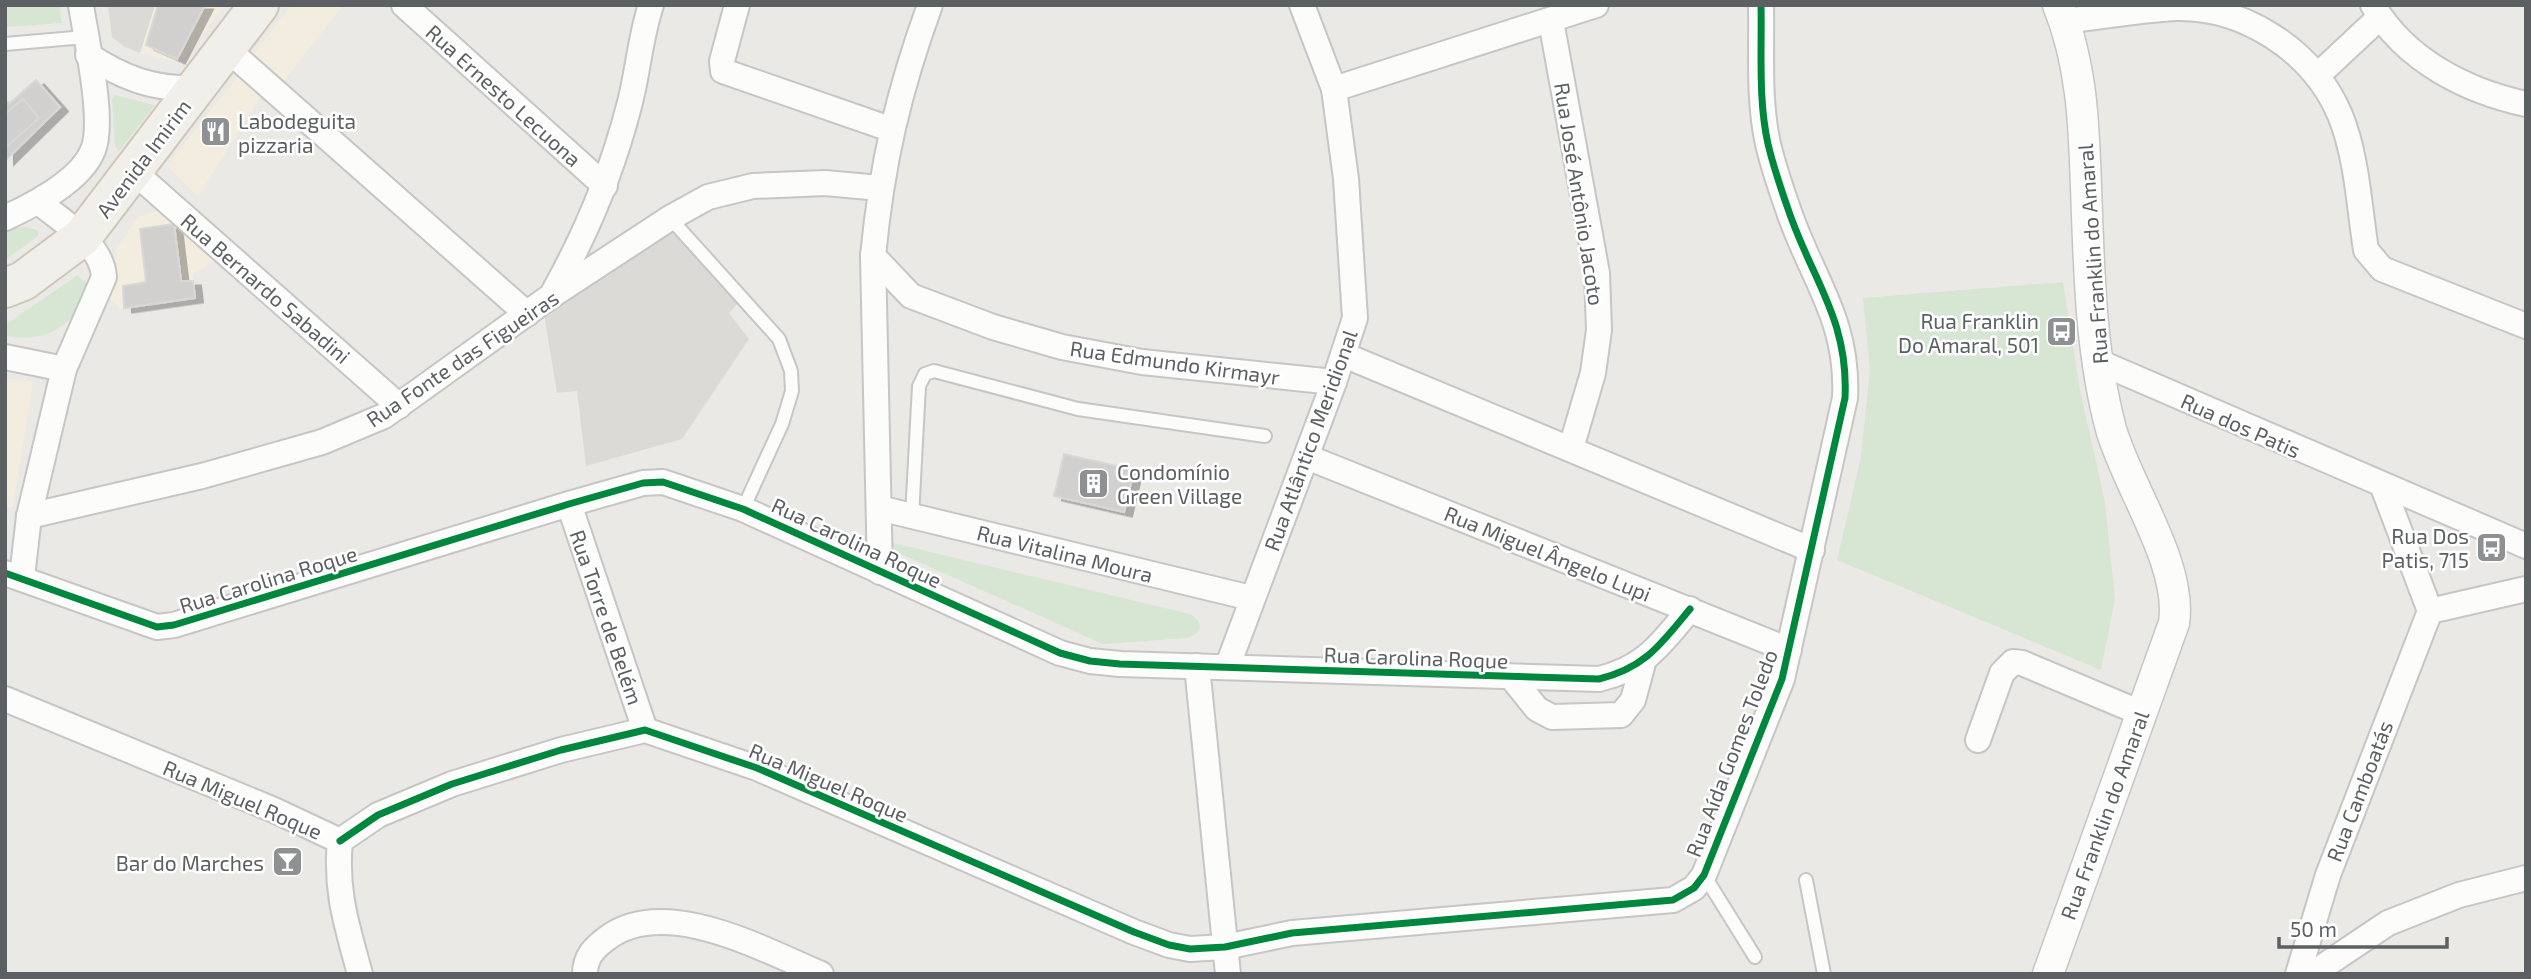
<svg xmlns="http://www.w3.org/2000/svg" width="2531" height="979" viewBox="0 0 2531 979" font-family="'Exo 2',sans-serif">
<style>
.commercial{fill:#f3ede0}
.industrial{fill:#dcdad7}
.green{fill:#d7e5d3}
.building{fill:#d2d0cf;stroke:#dad8d6;stroke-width:2;filter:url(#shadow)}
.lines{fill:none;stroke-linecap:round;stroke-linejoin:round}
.service-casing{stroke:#c5c6c5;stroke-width:16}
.minor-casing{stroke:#c5c6c5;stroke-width:28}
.tertiary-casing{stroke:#c5c6c5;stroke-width:33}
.primary-casing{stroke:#d0c6b7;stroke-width:42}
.service{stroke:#fcfcfb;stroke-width:12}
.minor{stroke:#fcfcfb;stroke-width:24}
.tertiary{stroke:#fcfcfb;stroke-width:30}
.primary{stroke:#f1efe9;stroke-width:38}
.cycleway-casing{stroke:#fff;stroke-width:11}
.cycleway{stroke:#00873e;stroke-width:7}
.labels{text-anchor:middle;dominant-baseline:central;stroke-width:5;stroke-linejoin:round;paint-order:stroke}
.street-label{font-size:21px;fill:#5c6063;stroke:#fff}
.poi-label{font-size:21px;fill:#5c6063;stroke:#fff;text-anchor:end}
</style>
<defs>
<filter id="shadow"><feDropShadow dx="8" dy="4.5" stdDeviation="0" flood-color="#0004"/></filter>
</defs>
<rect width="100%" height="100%" fill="#ebe9e6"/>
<g class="commercial">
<path d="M 155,5 L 225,5 L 186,56 L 175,62 L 140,53 Z"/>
<path d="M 292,5 L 343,5 L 282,83 L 250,59 Z"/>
<path d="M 241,72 L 263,92 L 198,197 L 167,166 Z"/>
<path d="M 164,209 L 220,256 L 193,275 L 195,298 L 120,309 L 110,300 L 115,252 L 138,217 Z"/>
<path d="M 5,378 L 33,382 L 13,506 L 5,507 Z"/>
</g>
<g class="industrial">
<path d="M 108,5 L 155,5 L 140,53 L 125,47 L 112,37 Z"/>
<path d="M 675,216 L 746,294 L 729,313 L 749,339 L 682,439 L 586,466 L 577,391 L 557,393 L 543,308 Z"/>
</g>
<g class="green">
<path d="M 5,5 L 59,5 L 62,23 L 5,27 Z"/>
<path d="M 115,95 L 155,105 L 119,151 L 115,146 L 112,98 Z"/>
<path d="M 26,227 L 37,230 L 39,235 L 5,260 L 5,228 Z"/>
<path d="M 78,275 L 87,284 C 81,324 43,346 5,335 L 5,325 Z"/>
<path d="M 2063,282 L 2080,390 L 2105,502 L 2115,599 L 2101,670 L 1837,560 L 1861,457 L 1870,370 L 1863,298 Z"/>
<path d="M 893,543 L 1190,614 L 1198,620 L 1200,627 L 1196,634 L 1187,638 L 1103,644 L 894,551 Z"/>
</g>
<g class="building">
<path d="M 158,5 L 205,5 L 177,59 L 146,45 Z"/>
<path d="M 36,80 L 60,107 L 6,160 L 5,101 L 10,103 Z"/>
<path d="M 23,99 L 39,118 L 5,148 L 5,114 Z"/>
<path d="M 174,224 L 181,281 L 193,281 L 195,298 L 124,308 L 123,286 L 146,282 L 140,229 Z"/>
<path d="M 1064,454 L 1134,470 L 1124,512 L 1054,496 Z"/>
</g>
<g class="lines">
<defs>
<g id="service">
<path d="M 5,44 L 85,37"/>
<path d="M 670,218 L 779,339 L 791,371 L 792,391 L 782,424 L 743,509"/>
<path d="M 912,517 L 919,386 L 925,374 L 934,371 L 1078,409 L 1265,436"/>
<path d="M 1704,875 L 1755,957"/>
<path d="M 1806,880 L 1824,974"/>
</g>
<g id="minor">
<path d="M 404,5 L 605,186"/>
<path d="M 737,5 L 722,61 L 723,71 L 890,129"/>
<path d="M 930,5 C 898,93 882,163 873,256 L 911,296 L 993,327 L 1062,347 L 1142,362 L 1334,382"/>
<path d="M 2373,5 C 2405,60 2466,91 2526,104"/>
<path d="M 1551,21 L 1597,273 L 1599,330 L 1593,373 L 1571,448"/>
<path d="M 2064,21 C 2101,17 2138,10 2175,8 C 2244,6 2313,51 2340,115 C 2357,156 2359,206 2366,250 L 2382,269 L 2526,326"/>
<path d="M 226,48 L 527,314"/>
<path d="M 88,55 C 123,78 154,90 196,88"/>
<path d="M 2317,76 L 2380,17"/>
<path d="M 1334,89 L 1596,5"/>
<path d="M 133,171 L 399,406"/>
<path d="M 5,218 C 33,205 81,181 93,150 C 105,121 86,39 81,5"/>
<path d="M 873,256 L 880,572"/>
<path d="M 554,291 C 587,232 612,172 629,106 C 638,73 640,38 651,5"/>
<path d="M 1344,355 L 1812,550"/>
<path d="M 5,357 L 64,369"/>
<path d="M 2099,362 L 2526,546"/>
<path d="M 1307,457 L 1789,650"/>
<path d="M 2383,487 L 2430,611"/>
<path d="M 569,504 L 645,730"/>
<path d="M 879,508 L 1251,598"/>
<path d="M 29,516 L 202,476 L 322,442 L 384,416 L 551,296 L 670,218 L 708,197 L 753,186 L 825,183 L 880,188"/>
<path d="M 5,573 L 157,627 L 174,625 L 569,504 L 643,483 L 663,482 L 743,509 L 1060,653 L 1090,661 L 1120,664 L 1599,679 C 1645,668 1661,644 1690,609"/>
<path d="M 22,577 L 29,516 L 64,369 L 104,277 C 102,244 64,223 40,203"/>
<path d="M 2430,611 L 2526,589"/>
<path d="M 1228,665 L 1334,382 L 1355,318 L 1346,179 L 1334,89 L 1302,5"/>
<path d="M 1197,666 L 1228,974"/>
<path d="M 1512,678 L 1537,709 L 1552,717 L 1621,715 L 1633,700 L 1643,663"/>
<path d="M 5,699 L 274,810 L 340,841"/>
<path d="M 1978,740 L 2002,673 L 2013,662 L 2022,663 L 2141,713"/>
<path d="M 340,841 L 378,815 L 452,784 L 561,750 L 645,730 L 757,768 L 1134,932 L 1169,945 L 1190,949 L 1225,947 L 1292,933 L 1673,900 L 1694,888 L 1704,875 L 1782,679 L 1845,398 C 1849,318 1810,277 1787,206 C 1780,186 1773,165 1768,144 C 1758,99 1762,51 1761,5"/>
<path d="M 340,841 C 335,891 347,926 360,974"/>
<path d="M 585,974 C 585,957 594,948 606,939 C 664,894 764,950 821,974"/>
<path d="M 2298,974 L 2328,875 L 2430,611"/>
<path d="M 2312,974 L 2388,923 L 2459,895 L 2526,878"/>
</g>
<path id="tertiary" d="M 2048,974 L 2174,623 C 2183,564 2127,486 2111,429 C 2090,351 2089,267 2086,187 C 2084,125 2082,64 2058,5"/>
<path id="primary" d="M 5,288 L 23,281 L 82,237 L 259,5"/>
</defs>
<use href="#service" class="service-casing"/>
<use href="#minor" class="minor-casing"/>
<use href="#tertiary" class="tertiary-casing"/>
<use href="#primary" class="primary-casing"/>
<use href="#service" class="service"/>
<use href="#minor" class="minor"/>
<use href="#tertiary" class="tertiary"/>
<use href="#primary" class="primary"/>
<defs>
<g id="cycleway">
<path d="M 5,573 L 157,627 L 174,625 L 569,504 L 643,483 L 663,482 L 743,509 L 1060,653 L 1090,661 L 1120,664 L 1599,679 C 1645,668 1661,644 1690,609"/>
<path d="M 340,841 L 378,815 L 452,784 L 561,750 L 645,730 L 757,768 L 1134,932 L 1169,945 L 1190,949 L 1225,947 L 1292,933 L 1673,900 L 1694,888 L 1704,875 L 1782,679 L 1845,398 C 1849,318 1810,277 1787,206 C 1780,186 1773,165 1768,144 C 1758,99 1762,51 1761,5"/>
</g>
</defs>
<use href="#cycleway" class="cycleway-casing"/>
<use href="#cycleway" class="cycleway"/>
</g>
<defs>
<symbol id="restaurant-square" viewBox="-11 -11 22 22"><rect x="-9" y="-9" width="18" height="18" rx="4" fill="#8e9091" stroke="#fff"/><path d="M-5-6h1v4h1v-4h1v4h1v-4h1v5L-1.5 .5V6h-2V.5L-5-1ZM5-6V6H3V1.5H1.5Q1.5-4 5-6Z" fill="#fff"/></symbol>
<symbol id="bus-square" viewBox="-11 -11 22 22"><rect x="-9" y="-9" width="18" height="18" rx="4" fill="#8e9091" stroke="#fff"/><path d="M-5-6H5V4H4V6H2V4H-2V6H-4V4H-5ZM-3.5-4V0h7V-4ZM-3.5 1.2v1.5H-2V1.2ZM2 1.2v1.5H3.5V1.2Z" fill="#fff"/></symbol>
<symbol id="building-square" viewBox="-11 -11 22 22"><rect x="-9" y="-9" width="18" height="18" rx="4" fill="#8e9091" stroke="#fff"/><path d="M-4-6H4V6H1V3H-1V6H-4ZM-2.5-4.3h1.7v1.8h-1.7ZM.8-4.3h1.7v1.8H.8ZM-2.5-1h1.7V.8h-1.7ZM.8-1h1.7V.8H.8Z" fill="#fff"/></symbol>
<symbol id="bar-square" viewBox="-11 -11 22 22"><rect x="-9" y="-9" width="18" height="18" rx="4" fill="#8e9091" stroke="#fff"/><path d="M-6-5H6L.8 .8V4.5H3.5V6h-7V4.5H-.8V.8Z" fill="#fff"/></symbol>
</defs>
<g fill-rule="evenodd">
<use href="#restaurant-square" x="198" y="114" width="35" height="35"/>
<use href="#bus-square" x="2044" y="314" width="35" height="35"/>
<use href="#building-square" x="1076" y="466" width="35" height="35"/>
<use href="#bus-square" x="2474" y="530" width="35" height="35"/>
<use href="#bar-square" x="270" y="844" width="35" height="35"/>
</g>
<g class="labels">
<g class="street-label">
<text transform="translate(504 95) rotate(42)">Rua Ernesto Lecuona</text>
<text transform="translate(143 158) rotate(-53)">Avenida Imirim</text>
<text transform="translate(1580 194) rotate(81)">Rua José Antônio Jacoto</text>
<text transform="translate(2092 254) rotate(-94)">Rua Franklin do Amaral</text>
<text transform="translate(266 288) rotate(41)">Rua Bernardo Sabadini</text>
<text transform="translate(462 358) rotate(-34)">Rua Fonte das Figueiras</text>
<text transform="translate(1175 362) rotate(8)">Rua Edmundo Kirmayr</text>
<text transform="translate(2241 425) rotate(24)">Rua dos Patis</text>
<text transform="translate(1310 440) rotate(-70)">Rua Atlântico Meridional</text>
<text transform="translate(857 542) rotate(25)">Rua Carolina Roque</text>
<text transform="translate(1065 553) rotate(14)">Rua Vitalina Moura</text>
<text transform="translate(1548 553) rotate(22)">Rua Miguel Ângelo Lupi</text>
<text transform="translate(268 579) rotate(-17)">Rua Carolina Roque</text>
<text transform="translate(607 617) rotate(71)">Rua Torre de Belém</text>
<text transform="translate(1416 657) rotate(2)">Rua Carolina Roque</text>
<text transform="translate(1731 753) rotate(-69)">Rua Aída Gomes Toledo</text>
<text transform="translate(829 782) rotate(23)">Rua Miguel Roque</text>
<text transform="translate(2359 791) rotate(-69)">Rua Camboatás</text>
<text transform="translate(243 799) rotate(23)">Rua Miguel Roque</text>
<text transform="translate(2104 815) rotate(-70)">Rua Franklin do Amaral</text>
</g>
<g class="poi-label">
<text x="238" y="120" text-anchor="start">Labodeguita<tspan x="238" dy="24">pizzaria</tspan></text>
<text x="2039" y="320">Rua Franklin<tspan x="2039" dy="24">Do Amaral, 501</tspan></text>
<text x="1117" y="471" text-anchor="start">Condomínio<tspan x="1117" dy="24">Green Village</tspan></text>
<text x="2469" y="535">Rua Dos<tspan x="2469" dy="24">Patis, 715</tspan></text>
<text x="264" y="862">Bar do Marches</text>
</g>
</g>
<rect width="2531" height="979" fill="none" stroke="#5c6063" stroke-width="14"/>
<path d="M2279 937v10h168v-10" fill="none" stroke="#5c6063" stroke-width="3.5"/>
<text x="2290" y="937" font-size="21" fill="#5c6063" stroke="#ffffff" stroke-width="5" paint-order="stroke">50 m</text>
</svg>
